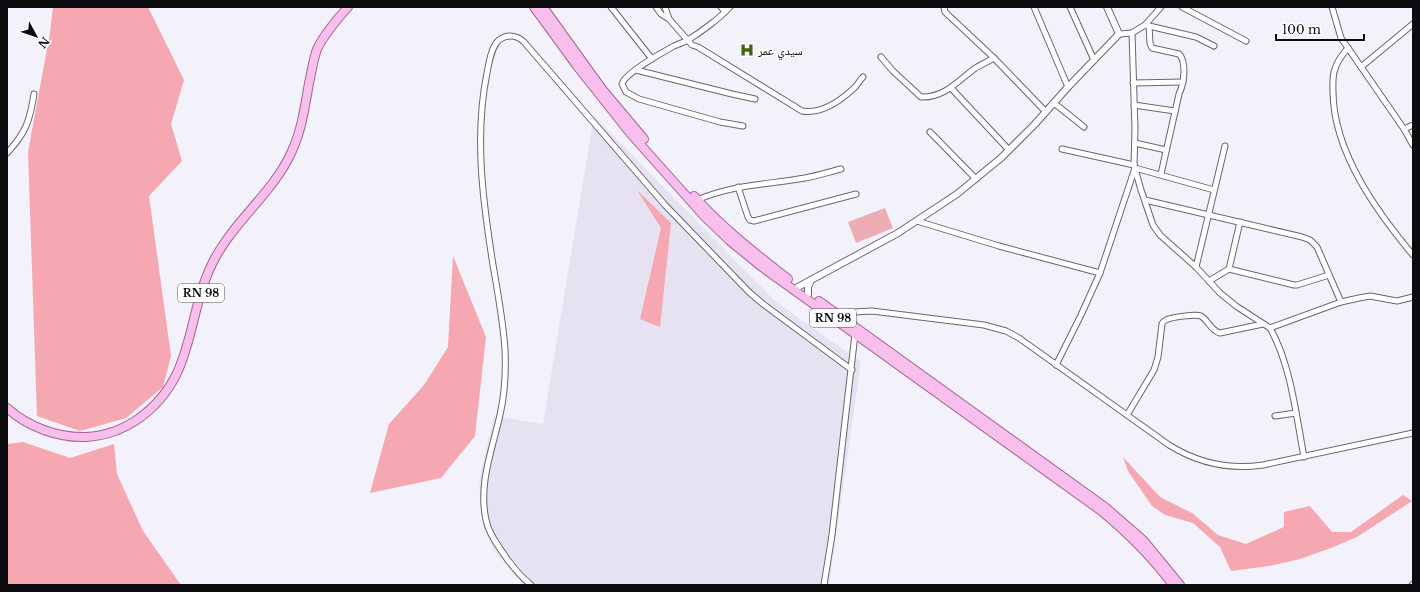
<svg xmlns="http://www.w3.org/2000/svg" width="1420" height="592" viewBox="0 0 1420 592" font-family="'Libre Baskerville','Noto Naskh Arabic',serif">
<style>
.built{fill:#e7e2f2}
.green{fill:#eeacb5}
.forest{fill:#f5a7b2}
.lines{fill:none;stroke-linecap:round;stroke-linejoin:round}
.minor-casing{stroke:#69666e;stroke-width:7}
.tertiary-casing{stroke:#69666e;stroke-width:8}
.primary-casing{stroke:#a36396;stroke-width:10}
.minor{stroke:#fff;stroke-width:5}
.tertiary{stroke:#fff;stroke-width:6}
.primary{stroke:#f8beec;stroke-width:8}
.labels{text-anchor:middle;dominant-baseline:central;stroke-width:3.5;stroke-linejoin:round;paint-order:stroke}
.shield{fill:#fff;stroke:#555456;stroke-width:1}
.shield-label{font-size:11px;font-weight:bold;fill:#0c0b0e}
.poi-label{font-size:12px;fill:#0c0b0e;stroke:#fff;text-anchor:start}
</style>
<rect width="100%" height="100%" fill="#f3f1f9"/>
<path class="built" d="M 594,116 L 776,302 L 861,362 L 829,585 L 525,585 L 494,550 L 483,525 L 479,482 L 494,416 L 543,424 Z"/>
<path class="green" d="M 885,208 L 893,228 L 856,243 L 848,222 Z"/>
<g class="forest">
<path d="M 53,7 L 148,7 L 184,80 L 171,124 L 182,161 L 149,196 L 171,356 L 163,387 L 126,418 L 80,431 L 37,416 L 28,152 L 50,33 Z"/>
<path d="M 637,190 L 671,223 L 660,327 L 640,319 L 661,228 Z"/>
<path d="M 453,256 L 486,337 L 475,436 L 441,478 L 370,493 L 389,424 L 424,385 L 448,347 Z"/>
<path d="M 23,442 L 70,458 L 114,444 L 117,474 L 143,531 L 181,585 L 7,585 L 7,444 Z"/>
<path d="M 1123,457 L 1160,497 L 1192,513 L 1218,535 L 1246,544 L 1284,527 L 1284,512 L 1310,506 L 1332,532 L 1351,532 L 1403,495 L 1412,501 L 1357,537 L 1331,548 L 1300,559 L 1269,566 L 1231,571 L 1220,547 L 1193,523 L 1165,515 L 1152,506 L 1128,471 Z"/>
</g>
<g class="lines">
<defs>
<g id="minor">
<path d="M 611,7 L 652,59"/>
<path d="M 656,7 L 661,14 L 669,19 L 692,45 L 698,47 L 802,111 C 821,114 839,102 853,89 C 857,86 859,81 863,77"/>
<path d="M 665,7 L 669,19"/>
<path d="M 721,7 L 725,12"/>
<path d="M 730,7 C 720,18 701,32 688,40 C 684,42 679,44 674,46 C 663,52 624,74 622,84 L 626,92 L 639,99 L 720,122 L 743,126"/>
<path d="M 944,7 L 945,12 L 994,58 L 1046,112"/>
<path d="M 1034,7 L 1068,87"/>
<path d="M 1070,7 L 1094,60"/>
<path d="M 1182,7 L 1246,41"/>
<path d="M 1332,7 L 1341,38 L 1348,48 L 1404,129 L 1413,125"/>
<path d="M 1145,25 L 1196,37 L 1214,46"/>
<path d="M 1149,26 L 1150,43 L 1152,48 L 1179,54 C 1187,62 1184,84 1179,94 L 1161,174"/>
<path d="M 1132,33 L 1135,129 L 1134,165 L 1141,190 L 1153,225 L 1160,235 L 1196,267 L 1220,293 L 1236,306 L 1270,328 L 1341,302 L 1359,298 L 1370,296 L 1397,301 L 1413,297"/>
<path d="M 1119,34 L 1132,33 L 1145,25 L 1161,7"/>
<path d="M 1348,48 C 1342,55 1337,61 1335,69 C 1332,76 1333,85 1333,93 C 1334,152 1376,211 1413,255"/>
<path d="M 881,57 L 893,71 L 921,97 C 944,98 958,81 974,69 C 980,65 987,62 994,58"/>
<path d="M 1361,67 L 1413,24"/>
<path d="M 636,70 L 732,94 L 755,99"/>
<path d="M 1133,83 L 1183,82"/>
<path d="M 951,88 L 1009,150"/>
<path d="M 1054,103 L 1084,127"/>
<path d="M 1134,105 L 1175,111"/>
<path d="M 1404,129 L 1413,145"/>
<path d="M 930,132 L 976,179"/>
<path d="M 1135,143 L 1166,150"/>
<path d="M 1062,149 L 1134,165"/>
<path d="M 7,153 C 26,133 30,120 34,94"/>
<path d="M 738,187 L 748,217 L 750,220 L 754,221 L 856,194"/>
<path d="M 697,200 C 735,184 766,185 805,178 C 817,176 829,172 841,169"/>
<path d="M 1145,200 L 1302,237 L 1310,240 L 1317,247 L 1341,302"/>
<path d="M 917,221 L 999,246 L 1100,273"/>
<path d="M 1196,267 L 1225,146"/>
<path d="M 1229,269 L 1240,222"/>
<path d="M 1209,281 L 1229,269 L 1294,285 L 1297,285 L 1329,275"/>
<path d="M 836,313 L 872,311 L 984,325 L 1006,331 L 1019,338 L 1169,445 C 1198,463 1229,470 1263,465 L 1413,433"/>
<path d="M 1270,328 C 1291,365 1296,415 1304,457"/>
<path d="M 1056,365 L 1081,315 L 1100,273 L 1135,168 L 1214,190"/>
<path d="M 1127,415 L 1154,370 L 1158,357 L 1162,324 C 1163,322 1163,321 1166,320 C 1171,317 1196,314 1201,316 C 1209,321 1211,331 1220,333 L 1263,324"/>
<path d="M 1275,416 L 1296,413"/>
<path d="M 531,585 C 520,576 511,565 503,553 C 497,544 490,535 487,524 C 477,487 492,451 500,415 C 505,393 506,371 505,349 C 503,321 498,293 493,265 C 483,202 474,136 487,73 C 489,63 491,47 499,40 C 507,34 517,35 524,42 L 665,205 L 749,292 L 763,304 L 852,370"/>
<path d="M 824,585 L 832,535 L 855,334"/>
<path d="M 1412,585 L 1413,584"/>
</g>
<g id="tertiary">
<path d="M 798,287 L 898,233 L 957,194 L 1001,158 L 1035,124 L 1068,87 L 1119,34 L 1107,7"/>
<path d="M 808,294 L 808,287 L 811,280"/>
</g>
<g id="primary">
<path d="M 534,7 L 577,66 L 630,133 L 705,217 L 730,241 L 762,267 L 1100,510 C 1128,533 1152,557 1173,585"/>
<path d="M 543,7 L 602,89 L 644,139"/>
<path d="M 694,196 C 722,228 755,253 788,279"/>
<path d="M 819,301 L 1105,507 L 1143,540 L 1180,585"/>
<path d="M 7,408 C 28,427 58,438 86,437 C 105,436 122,430 138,419 C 196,378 185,320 212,264 C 232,222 273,194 292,151 C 302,129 305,106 309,83 C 312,71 313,58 318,47 C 325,34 338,18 348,7"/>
</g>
</defs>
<use href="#minor" class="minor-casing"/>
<use href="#tertiary" class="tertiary-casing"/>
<use href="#primary" class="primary-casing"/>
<use href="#minor" class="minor"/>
<use href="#tertiary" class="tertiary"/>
<use href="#primary" class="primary"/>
</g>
<defs>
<symbol id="hospital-bare" viewBox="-9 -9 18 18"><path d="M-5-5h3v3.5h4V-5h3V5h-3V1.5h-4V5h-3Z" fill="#456214" stroke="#fff" stroke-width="2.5" paint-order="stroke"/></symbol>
</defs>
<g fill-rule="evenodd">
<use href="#hospital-bare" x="737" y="40" width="20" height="20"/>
</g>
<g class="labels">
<g class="shield">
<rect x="178" y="284" width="46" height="18" rx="3"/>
<rect x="810" y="309" width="46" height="18" rx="3"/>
</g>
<g class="shield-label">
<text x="201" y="293">RN 98</text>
<text x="833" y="318">RN 98</text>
</g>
<g class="poi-label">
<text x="758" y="50">سيدي عمر</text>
</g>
</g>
<rect width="1420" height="592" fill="none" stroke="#0c0b0e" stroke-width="16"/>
<g transform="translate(36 36) rotate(130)" stroke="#ffffff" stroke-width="3" paint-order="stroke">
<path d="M0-3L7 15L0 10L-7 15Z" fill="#0c0b0e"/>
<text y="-6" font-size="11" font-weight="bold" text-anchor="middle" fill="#0c0b0e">N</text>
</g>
<path d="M1276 34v6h88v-6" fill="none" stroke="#0c0b0e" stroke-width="2"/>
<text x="1282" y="34" font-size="12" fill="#0c0b0e" stroke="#ffffff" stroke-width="3" paint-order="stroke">100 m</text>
</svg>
